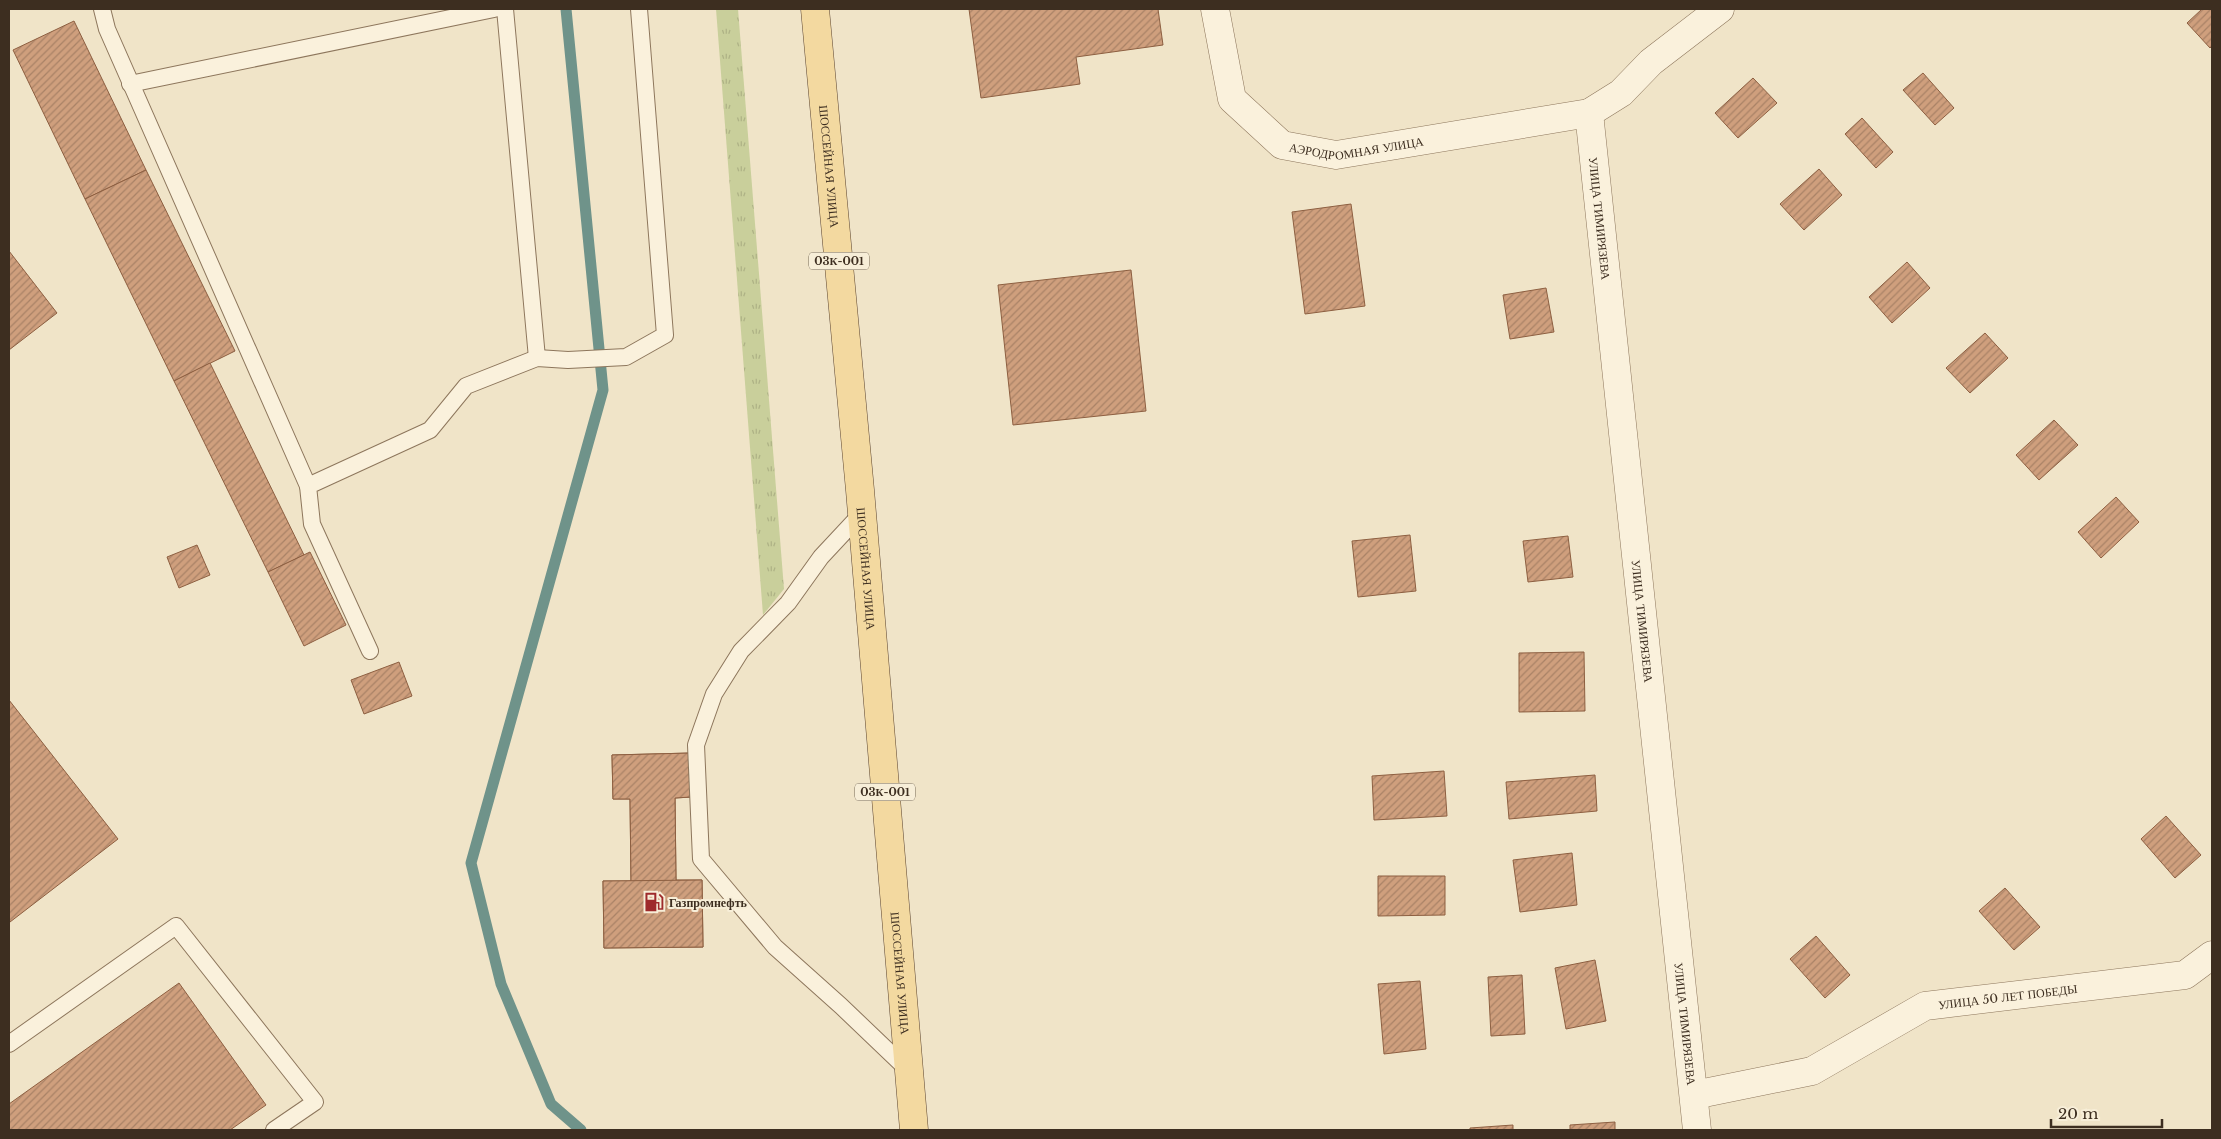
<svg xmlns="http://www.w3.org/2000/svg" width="2221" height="1139" viewBox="0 0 2221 1139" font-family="'Libre Baskerville',serif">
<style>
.grass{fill:url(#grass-tufts)}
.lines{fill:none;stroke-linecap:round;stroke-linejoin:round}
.stream{stroke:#6f938a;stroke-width:11}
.building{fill:url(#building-hatch);stroke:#8d5f41}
.lane-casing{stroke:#8d765c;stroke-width:18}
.street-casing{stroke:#8d765c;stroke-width:29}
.primary-casing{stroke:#5b4430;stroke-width:29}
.lane{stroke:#faf1dc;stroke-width:16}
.street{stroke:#faf1dc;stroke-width:28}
.primary{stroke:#f3d9a0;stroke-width:28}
.labels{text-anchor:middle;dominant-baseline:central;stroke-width:4;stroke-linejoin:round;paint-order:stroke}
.shield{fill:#f7eed8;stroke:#756857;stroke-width:1}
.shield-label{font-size:11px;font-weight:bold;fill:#3d2e20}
.street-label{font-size:12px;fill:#3d2e20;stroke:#f7eed8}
.poi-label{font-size:12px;font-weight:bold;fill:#3d2e20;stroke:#f7eed8;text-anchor:start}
</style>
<defs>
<pattern id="grass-tufts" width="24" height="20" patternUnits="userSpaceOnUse" patternTransform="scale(1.25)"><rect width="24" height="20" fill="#c9cf9b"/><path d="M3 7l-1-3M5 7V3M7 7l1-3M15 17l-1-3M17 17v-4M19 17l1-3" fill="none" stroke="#aeb285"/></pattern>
<pattern id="building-hatch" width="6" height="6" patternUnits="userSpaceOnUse" patternTransform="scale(1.25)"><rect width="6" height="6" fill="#cf9f7d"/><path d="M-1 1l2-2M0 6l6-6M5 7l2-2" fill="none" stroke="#a98266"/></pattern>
</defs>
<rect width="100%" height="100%" fill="#f0e4c8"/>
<path class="grass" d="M 716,9 L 738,9 L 784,589 L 763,615 Z"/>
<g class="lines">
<path class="stream" d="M 566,9 L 603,390 L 471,863 L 501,984 L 551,1104 L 581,1130"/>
</g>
<g class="building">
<path d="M 969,9 L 1158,9 L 1163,45 L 1076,57 L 1080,84 L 981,98 Z"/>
<path d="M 2202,9 L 2212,9 L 2212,46 L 2210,48 L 2187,23 Z"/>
<path d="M 74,21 L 146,170 L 85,199 L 13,50 Z"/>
<path d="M 1923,73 L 1954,108 L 1935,125 L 1903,90 Z"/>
<path d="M 1753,78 L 1777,103 L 1738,138 L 1715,113 Z"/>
<path d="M 1862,118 L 1893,152 L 1876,168 L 1845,134 Z"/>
<path d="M 1819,169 L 1842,195 L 1804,230 L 1780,204 Z"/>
<path d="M 146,170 L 235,351 L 174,381 L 85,199 Z"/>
<path d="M 1351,204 L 1365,306 L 1305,314 L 1292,212 Z"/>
<path d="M 9,251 L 57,313 L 9,350 Z"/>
<path d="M 1907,262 L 1930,288 L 1892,323 L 1869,297 Z"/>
<path d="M 1131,270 L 1146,411 L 1013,425 L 998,285 Z"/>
<path d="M 1546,288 L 1554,332 L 1510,339 L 1503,295 Z"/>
<path d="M 1985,333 L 2008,358 L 1970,393 L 1946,368 Z"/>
<path d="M 210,363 L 304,555 L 268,572 L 174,381 Z"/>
<path d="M 2054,420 L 2078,445 L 2039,480 L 2016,455 Z"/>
<path d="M 2116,497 L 2139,522 L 2101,558 L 2078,532 Z"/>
<path d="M 1410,535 L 1416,591 L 1358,597 L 1352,541 Z"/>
<path d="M 1568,536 L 1573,577 L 1528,582 L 1523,541 Z"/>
<path d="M 197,545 L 210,575 L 179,588 L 167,557 Z"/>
<path d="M 310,552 L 346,625 L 304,646 L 268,572 Z"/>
<path d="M 1584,652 L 1585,711 L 1519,712 L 1519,653 Z"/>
<path d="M 399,662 L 412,696 L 364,714 L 351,680 Z"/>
<path d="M 9,700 L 118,839 L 10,922 L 9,920 Z"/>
<path d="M 691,753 L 691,797 L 675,798 L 676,880 L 631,881 L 630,799 L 613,799 L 612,755 Z"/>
<path d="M 691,753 L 691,797 L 675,798 L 676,880 L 702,880 L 703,947 L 604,948 L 603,881 L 631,881 L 630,799 L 613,799 L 612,755 Z"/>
<path d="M 1444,771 L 1447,816 L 1374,820 L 1372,776 Z"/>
<path d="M 1595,775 L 1597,811 L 1509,819 L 1506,782 Z"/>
<path d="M 2166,816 L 2201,855 L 2175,878 L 2141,839 Z"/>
<path d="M 1572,853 L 1577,905 L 1520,912 L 1513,860 Z"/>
<path d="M 1378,876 L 1445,876 L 1445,915 L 1378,916 Z"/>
<path d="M 702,880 L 703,947 L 604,948 L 603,881 Z"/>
<path d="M 2005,888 L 2040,927 L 2014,950 L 1979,911 Z"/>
<path d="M 1816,936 L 1850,975 L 1825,998 L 1790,959 Z"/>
<path d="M 1595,960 L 1606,1021 L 1566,1029 L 1555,968 Z"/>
<path d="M 1522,975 L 1525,1034 L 1491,1036 L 1488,977 Z"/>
<path d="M 1420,981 L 1426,1049 L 1384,1054 L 1378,984 Z"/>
<path d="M 179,983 L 266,1105 L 230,1130 L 9,1130 L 9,1104 Z"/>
<path d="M 1615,1122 L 1615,1130 L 1570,1130 L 1570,1125 Z"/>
<path d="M 1513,1125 L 1513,1130 L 1470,1130 L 1470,1128 Z"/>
</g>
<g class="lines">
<defs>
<g id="lane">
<path d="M 102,9 L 107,29 L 308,486"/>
<path d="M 505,9 L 537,358"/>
<path d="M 130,84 L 494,9"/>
<path d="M 862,513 L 821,557 L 788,603 L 741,651 L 714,694 L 696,745 L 701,859 L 775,947 L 841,1006 L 909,1071"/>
<path d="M 370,651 L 312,524 L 308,486 L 430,430 L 466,386 L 537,358 L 568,360 L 626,357 L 665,335 L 639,9"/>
<path d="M 9,1044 L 176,926 L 315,1102 L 274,1130"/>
</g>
<g id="street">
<path id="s1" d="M 1215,9 L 1232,99 L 1282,145 L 1336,155 L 1589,113 L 1621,93 L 1651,62 L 1720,9"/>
<path id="s2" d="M 1589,113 L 1697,1130"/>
<path id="s3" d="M 1694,1095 L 1812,1071 L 1925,1006 L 2185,975 L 2212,955"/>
</g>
<g id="primary">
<path id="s4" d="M 815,9 L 860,490 L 914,1130"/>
</g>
</defs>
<use href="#lane" class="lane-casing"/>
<use href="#street" class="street-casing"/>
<use href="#primary" class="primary-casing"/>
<use href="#lane" class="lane"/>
<use href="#street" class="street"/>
<use href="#primary" class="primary"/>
</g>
<defs>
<symbol id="fuel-bare" viewBox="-9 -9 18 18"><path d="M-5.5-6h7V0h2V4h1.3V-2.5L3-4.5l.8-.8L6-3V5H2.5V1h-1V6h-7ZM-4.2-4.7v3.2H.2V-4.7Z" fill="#9e2a2b" stroke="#f7eed8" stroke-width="2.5" paint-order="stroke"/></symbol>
</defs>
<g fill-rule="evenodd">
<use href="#fuel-bare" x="640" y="888" width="28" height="28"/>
</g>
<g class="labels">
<g class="shield">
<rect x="809" y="252.5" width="60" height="17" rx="4"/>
<rect x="855" y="783.5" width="60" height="17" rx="4"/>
</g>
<g class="shield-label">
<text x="839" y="261">03К-001</text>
<text x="885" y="792">03К-001</text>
</g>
<g class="street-label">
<text stroke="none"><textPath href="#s1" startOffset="235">АЭРОДРОМНАЯ УЛИЦА</textPath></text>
<text stroke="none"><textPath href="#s4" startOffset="158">ШОССЕЙНАЯ УЛИЦА</textPath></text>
<text stroke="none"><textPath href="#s2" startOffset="106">УЛИЦА ТИМИРЯЗЕВА</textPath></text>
<text stroke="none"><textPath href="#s4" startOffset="562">ШОССЕЙНАЯ УЛИЦА</textPath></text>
<text stroke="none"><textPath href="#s2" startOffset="511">УЛИЦА ТИМИРЯЗЕВА</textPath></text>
<text stroke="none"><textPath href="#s4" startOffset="968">ШОССЕЙНАЯ УЛИЦА</textPath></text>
<text stroke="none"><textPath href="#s3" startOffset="334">УЛИЦА 50 ЛЕТ ПОБЕДЫ</textPath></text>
<text stroke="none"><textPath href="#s2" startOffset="916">УЛИЦА ТИМИРЯЗЕВА</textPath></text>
</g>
<g class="poi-label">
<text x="669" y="902">Газпромнефть</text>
</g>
</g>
<rect width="2221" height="1139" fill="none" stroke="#3d2e20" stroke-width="20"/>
<path d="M2051 1119v8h111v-8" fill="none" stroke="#3d2e20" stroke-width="2.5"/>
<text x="2058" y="1119" font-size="15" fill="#3d2e20" stroke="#f7eed8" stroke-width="4" paint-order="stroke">20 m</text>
</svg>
